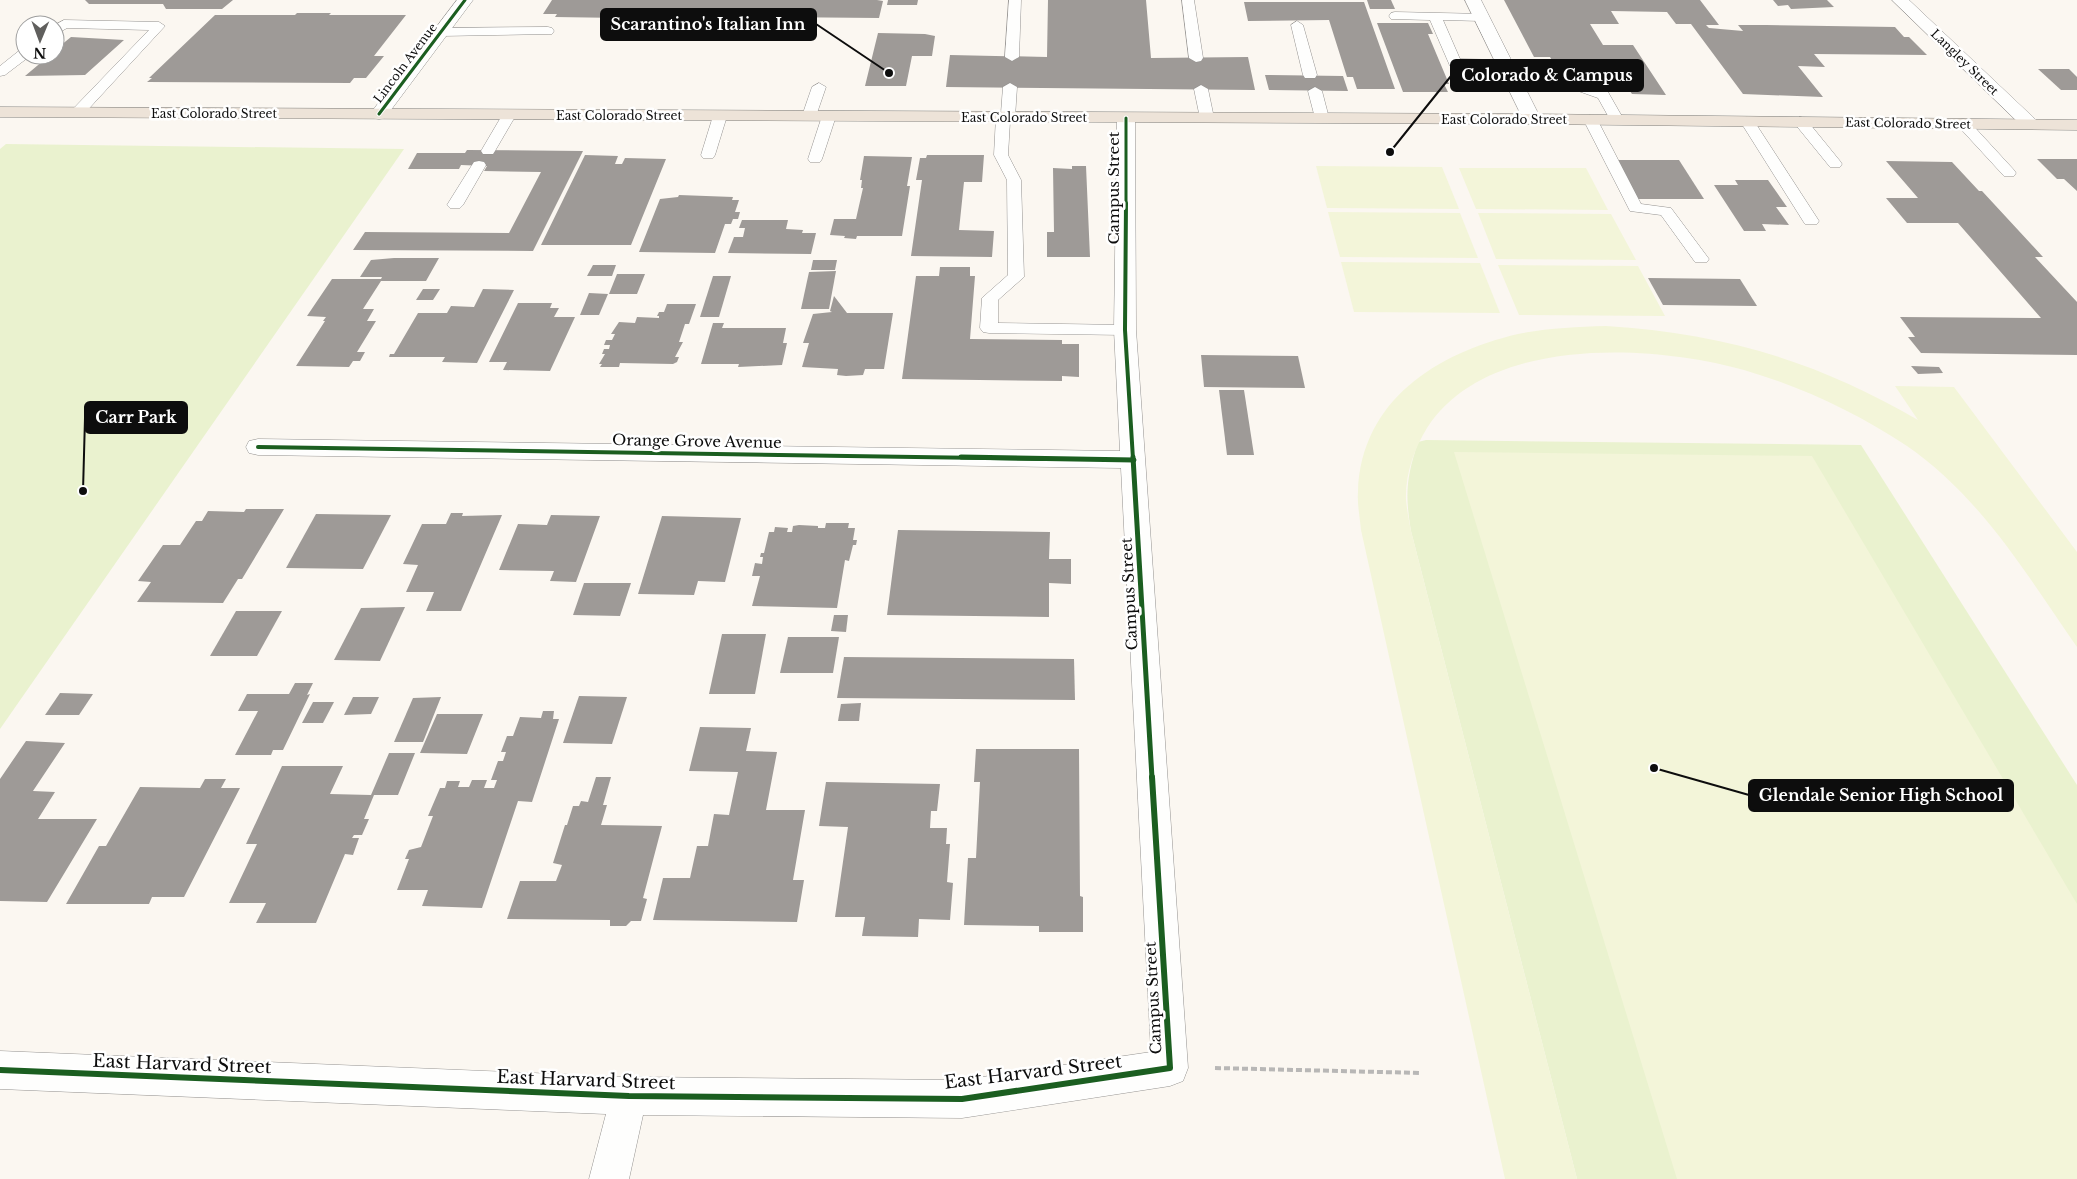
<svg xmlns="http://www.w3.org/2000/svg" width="2077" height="1179" viewBox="0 0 2077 1179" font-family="'Libre Baskerville',serif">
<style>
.green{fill:#eaf2cf}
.pitch{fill:#f3f5d9}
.building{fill:#9e9a97}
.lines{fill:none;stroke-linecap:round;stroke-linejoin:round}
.service-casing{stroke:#949290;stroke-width:1}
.minor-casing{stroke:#949290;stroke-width:1}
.primary-casing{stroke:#81807d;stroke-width:1}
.path{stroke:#b8b7b6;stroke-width:4;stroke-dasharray:6 3;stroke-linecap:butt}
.service{fill:#fefefd;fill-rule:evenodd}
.minor{fill:#fefefd;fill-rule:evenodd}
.primary{fill:#ede3d8;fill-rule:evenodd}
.cycleway-far3-casing{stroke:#fff;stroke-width:5}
.cycleway-far2-casing{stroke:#fff;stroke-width:6}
.cycleway-far1-casing{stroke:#fff;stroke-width:8}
.cycleway-casing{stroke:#fff;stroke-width:9}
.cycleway-far3{stroke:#1b5e20;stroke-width:3}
.cycleway-far2{stroke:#1b5e20;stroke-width:4}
.cycleway-far1{stroke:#1b5e20;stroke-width:5}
.cycleway{stroke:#1b5e20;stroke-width:6}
.labels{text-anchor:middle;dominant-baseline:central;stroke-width:5;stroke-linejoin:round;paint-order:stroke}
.far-street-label{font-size:12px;fill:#0d0d0d;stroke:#fff}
.street-label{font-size:15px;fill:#0d0d0d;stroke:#fff}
.near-street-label{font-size:18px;fill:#0d0d0d;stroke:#fff}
.leader{fill:none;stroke:#0d0d0d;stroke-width:2}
.callout-dot{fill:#0d0d0d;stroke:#fff;stroke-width:2}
.callout{fill:#0d0d0d;stroke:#0d0d0d;stroke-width:2}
.callout-label{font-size:16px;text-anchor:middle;font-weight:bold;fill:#fff}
</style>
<rect width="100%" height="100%" fill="#fbf7f1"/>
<g class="green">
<path d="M 6,144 L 404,149 L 0,729 L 0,149 Z"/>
<path d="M 1426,440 L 1861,445 L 2077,785 L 2077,1179 L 1577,1179 L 1411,531 C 1405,494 1406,479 1418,442 Z"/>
</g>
<g class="pitch">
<path d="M 1316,166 L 1442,167 L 1459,209 L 1327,208 Z"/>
<path d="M 1459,168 L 1586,168 L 1608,210 L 1476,209 Z"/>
<path d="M 1328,212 L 1460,213 L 1478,258 L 1340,257 Z"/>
<path d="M 1478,213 L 1611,214 L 1636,260 L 1496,259 Z"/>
<path d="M 1341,262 L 1480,263 L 1500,313 L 1354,312 Z"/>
<path d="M 1498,265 L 1638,266 L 1665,316 L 1519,315 Z"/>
<path d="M 1606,326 C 1722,333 1817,361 1918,420 L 1895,386 L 1954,387 L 2077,552 L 2077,647 C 2027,575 1981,497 1907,446 C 1857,413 1802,387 1744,370 C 1652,344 1487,335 1427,428 C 1414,449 1405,475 1406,500 C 1407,510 1409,521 1411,531 L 1577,1179 L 1505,1179 L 1361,530 C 1360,518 1357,504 1358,492 C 1361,400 1437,353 1518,334 C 1547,328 1576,327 1606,326 Z"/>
<path d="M 1454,452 L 1812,456 L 2077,904 L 2077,1179 L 1677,1179 Z"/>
</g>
<g class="building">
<path d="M 85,0 L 233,0 L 222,9 L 166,9 L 163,4 L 89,4 Z"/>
<path d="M 552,0 L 877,0 L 883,1 L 879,18 L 771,17 L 767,21 L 716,18 L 715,21 L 633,20 L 632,22 L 619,22 L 621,18 L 555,17 L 557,14 L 543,14 Z"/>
<path d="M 888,0 L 918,0 L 917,5 L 887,5 Z"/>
<path d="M 1048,0 L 1146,0 L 1151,58 L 1248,57 L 1255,90 L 946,87 L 950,55 L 1047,57 Z"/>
<path d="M 1367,0 L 1391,0 L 1395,9 L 1370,9 Z"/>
<path d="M 1504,0 L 1700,0 L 1719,25 L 1706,25 L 1709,28 L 1743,31 L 1738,25 L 1766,25 L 1895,27 L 1904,37 L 1909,37 L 1927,55 L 1814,54 L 1825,67 L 1798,66 L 1823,97 L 1743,94 L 1691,24 L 1676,24 L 1667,12 L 1611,11 L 1619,24 L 1590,24 L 1603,45 L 1633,45 L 1666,95 L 1632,94 L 1627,87 L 1606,86 L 1556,67 L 1550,57 L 1534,57 Z"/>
<path d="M 1773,0 L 1827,0 L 1834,7 L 1791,9 L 1788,5 L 1778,6 Z"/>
<path d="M 1244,2 L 1364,2 L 1395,89 L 1357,89 L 1353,77 L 1347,77 L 1329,20 L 1248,21 Z"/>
<path d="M 297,13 L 331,13 L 329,15 L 406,15 L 374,56 L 384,56 L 366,78 L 354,78 L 350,83 L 147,82 L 152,78 L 149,78 L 215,15 L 295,15 Z"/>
<path d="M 1377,23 L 1428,23 L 1433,34 L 1428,34 L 1449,84 L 1444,84 L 1448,92 L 1403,92 Z"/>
<path d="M 878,33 L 925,34 L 935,36 L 932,56 L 912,56 L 906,86 L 865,86 Z"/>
<path d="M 71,37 L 124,40 L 85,75 L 25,76 L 50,55 L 55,55 L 55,50 Z"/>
<path d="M 2038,69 L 2069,69 L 2077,77 L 2077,90 L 2061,90 Z"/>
<path d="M 1265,75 L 1343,76 L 1348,91 L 1269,90 Z"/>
<path d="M 467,150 L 583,151 L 533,251 L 353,250 L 365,232 L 509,233 L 541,172 L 484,171 L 487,166 L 461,165 L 459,169 L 408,169 L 417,153 L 465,153 Z"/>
<path d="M 585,155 L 618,156 L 615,164 L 622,164 L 625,158 L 666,159 L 631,245 L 541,245 Z"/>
<path d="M 927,155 L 984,155 L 982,182 L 964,182 L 959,230 L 994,231 L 992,257 L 911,256 L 922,180 L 916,180 L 920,158 L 926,158 Z"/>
<path d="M 864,156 L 912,157 L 907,186 L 910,186 L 902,236 L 857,236 L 856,239 L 844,238 L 845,236 L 830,235 L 834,219 L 856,219 L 863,188 L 861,188 L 862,180 L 860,180 Z"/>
<path d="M 2037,159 L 2077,159 L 2077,191 L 2064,179 L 2057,179 Z"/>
<path d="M 1616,160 L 1679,160 L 1704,199 L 1638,199 Z"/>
<path d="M 1886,161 L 1952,162 L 1979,191 L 1982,191 L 2043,257 L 2035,257 L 2077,302 L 2077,355 L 1921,353 L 1908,337 L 1915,337 L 1900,317 L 2041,318 L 1958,223 L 1907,223 L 1886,198 L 1918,198 Z"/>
<path d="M 1072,166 L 1086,166 L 1090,257 L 1047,257 L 1047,232 L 1054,232 L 1053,168 L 1072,169 Z"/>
<path d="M 1735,180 L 1768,180 L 1787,207 L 1776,207 L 1789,225 L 1762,224 L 1766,231 L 1744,231 L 1714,185 L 1738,185 Z"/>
<path d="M 679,195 L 733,197 L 732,200 L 739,200 L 735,212 L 740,212 L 738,219 L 733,219 L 731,224 L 725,224 L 715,253 L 639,252 L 660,199 L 678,197 Z"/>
<path d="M 742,220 L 788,220 L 786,229 L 803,230 L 802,233 L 816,233 L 811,254 L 728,253 L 734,237 L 743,237 L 745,228 L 739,228 Z"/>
<path d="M 394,258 L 439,258 L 426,281 L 381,281 L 363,309 L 374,309 L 367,321 L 376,321 L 357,352 L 365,352 L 360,361 L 353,361 L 349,367 L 296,366 L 325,321 L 323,321 L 326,317 L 307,316 L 332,279 L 381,279 L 382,277 L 360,277 L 371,260 Z"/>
<path d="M 813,260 L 837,260 L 835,270 L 811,270 Z"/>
<path d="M 593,265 L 616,265 L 612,276 L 587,276 Z"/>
<path d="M 940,267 L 970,267 L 970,276 L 975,276 L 970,339 L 1062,340 L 1062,344 L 1079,344 L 1079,377 L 1062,376 L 1062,381 L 902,379 L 916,276 L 939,276 Z"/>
<path d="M 836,271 L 829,309 L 801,309 L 809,272 Z"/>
<path d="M 617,274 L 645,274 L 637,294 L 609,294 Z"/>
<path d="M 713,276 L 731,276 L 719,317 L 700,317 Z"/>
<path d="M 1648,278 L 1740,279 L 1757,306 L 1663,305 Z"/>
<path d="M 423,289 L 440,289 L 433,300 L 416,300 Z"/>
<path d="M 483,289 L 514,290 L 477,363 L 442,362 L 445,357 L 389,357 L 390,354 L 394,354 L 418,313 L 447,313 L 451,306 L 474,307 Z"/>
<path d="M 589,293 L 608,294 L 599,315 L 580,315 Z"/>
<path d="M 834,296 L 847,313 L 893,313 L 884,369 L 865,369 L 863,375 L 846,376 L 837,375 L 838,369 L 802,367 L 809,343 L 803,343 L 813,314 L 832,312 L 830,311 Z"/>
<path d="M 518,303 L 552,303 L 550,308 L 559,308 L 554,317 L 575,317 L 550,371 L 503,370 L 507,362 L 489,362 Z"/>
<path d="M 667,304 L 696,304 L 689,324 L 685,324 L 679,342 L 683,342 L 675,357 L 679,357 L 677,362 L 673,364 L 620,363 L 619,367 L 600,367 L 602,364 L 599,364 L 605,354 L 602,354 L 604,349 L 609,349 L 610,345 L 604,345 L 606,340 L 612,340 L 615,334 L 611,334 L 619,322 L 635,323 L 637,317 L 659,318 L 659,316 L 657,316 L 659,312 L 664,312 Z"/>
<path d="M 713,323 L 724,323 L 722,328 L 786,328 L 783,343 L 787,343 L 782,365 L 738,367 L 739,364 L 701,364 Z"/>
<path d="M 1201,355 L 1298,356 L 1305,388 L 1204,387 Z"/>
<path d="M 1911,366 L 1939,367 L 1943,373 L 1918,374 Z"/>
<path d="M 1219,390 L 1244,390 L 1254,455 L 1227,455 Z"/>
<path d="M 246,509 L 284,509 L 242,579 L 238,579 L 223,603 L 137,602 L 151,582 L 138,581 L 163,545 L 180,545 L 196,521 L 202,521 L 208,511 L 244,512 Z"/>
<path d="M 451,513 L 463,513 L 462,516 L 502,515 L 461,611 L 426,611 L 434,592 L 406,592 L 418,565 L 403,564 L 422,524 L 446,524 Z"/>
<path d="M 316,514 L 391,515 L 363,569 L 286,568 Z"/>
<path d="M 551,515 L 600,516 L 576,582 L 550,581 L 554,571 L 499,570 L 518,524 L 547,525 Z"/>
<path d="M 662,516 L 741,518 L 725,582 L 698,581 L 694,595 L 638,594 Z"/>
<path d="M 826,523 L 849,523 L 848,528 L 855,528 L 853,540 L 857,540 L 856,545 L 853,545 L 849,561 L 845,560 L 837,608 L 752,606 L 760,576 L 752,576 L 755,563 L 762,564 L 763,557 L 760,557 L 761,553 L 764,553 L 769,532 L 774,532 L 775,527 L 788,528 L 787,532 L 792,532 L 793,526 L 799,525 L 818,526 L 818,528 L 825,528 Z"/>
<path d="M 898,530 L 1050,532 L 1049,559 L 1071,559 L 1071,584 L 1049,583 L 1049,617 L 887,615 Z"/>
<path d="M 584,583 L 631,583 L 620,616 L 573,615 Z"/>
<path d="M 405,607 L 380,661 L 334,660 L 361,608 Z"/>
<path d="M 236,611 L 282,611 L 257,656 L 210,656 Z"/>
<path d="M 834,615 L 848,615 L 846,632 L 831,631 Z"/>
<path d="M 722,634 L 766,634 L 755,694 L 709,694 Z"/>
<path d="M 788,637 L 839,637 L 833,673 L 780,673 Z"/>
<path d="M 844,657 L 1074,659 L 1075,700 L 837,698 Z"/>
<path d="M 295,683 L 313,683 L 307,695 L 310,694 L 283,750 L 273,750 L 271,755 L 235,755 L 258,711 L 238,711 L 247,694 L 289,694 Z"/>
<path d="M 60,693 L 93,694 L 79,715 L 45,715 Z"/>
<path d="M 579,696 L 627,697 L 612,744 L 563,743 Z"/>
<path d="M 353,697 L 379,697 L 371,714 L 344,715 Z"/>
<path d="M 441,697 L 423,742 L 394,742 L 413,698 Z"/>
<path d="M 313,702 L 334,702 L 323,723 L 302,723 Z"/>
<path d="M 861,703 L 859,721 L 838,721 L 841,704 Z"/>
<path d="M 543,711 L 554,711 L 553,719 L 559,719 L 532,802 L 518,801 L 482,908 L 422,906 L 428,890 L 397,890 L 409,859 L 405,859 L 409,850 L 421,847 L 433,816 L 428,816 L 440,788 L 445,788 L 447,781 L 460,781 L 458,787 L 469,787 L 472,780 L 487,780 L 484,788 L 494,788 L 497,780 L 491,780 L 498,761 L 503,761 L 506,752 L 501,752 L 507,736 L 513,736 L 520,717 L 541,718 Z"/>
<path d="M 437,714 L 483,714 L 467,754 L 420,753 Z"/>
<path d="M 700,727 L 751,728 L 746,751 L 777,752 L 766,810 L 805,810 L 793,880 L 804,880 L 797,922 L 653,920 L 663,878 L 690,878 L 697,846 L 708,846 L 714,814 L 729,815 L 738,772 L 689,771 Z"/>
<path d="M 26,741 L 65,743 L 33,791 L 55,792 L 38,819 L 97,819 L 47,902 L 0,901 L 0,779 Z"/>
<path d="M 976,749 L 1079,749 L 1080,896 L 1083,897 L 1083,932 L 1039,932 L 1039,926 L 964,925 L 968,858 L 976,858 L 980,782 L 974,782 Z"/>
<path d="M 389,753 L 415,753 L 398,795 L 374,795 L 364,819 L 369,819 L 362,835 L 354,835 L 352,838 L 359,838 L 353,855 L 345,854 L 316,923 L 256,923 L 266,903 L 229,903 L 257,844 L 246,844 L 282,766 L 343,766 L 330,794 L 371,795 Z"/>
<path d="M 596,777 L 611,777 L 603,805 L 607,805 L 601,825 L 662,826 L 643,898 L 647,899 L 641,921 L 631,921 L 626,926 L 610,926 L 610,920 L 507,919 L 520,881 L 556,881 L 562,865 L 553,863 L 565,825 L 567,825 L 573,806 L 579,806 L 581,801 L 588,802 Z"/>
<path d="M 205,779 L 226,779 L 221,788 L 240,788 L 184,897 L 152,897 L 149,904 L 66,904 L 99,846 L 106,846 L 140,787 L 200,788 Z"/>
<path d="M 826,782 L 940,784 L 937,811 L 931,811 L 930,828 L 947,828 L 946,844 L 950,844 L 947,882 L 953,883 L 950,920 L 919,919 L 918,937 L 862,936 L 865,917 L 835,917 L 848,827 L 819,826 Z"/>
</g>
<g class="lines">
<defs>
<g id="service">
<path d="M 1009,0 L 1021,0 L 1019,57 L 1012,61 L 1005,57 Z"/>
<path d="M 1182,0 L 1194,0 L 1203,58 L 1201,61 L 1196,62 L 1189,58 Z"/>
<path d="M 1395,12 L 1485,14 L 1487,17 L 1485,20 L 1481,21 L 1443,20 L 1460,59 L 1504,60 L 1511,64 L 1504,68 L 1450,66 L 1430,20 L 1391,19 L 1389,16 L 1391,13 Z"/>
<path d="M 64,20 L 159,22 L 165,26 L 83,115 L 73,115 L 71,112 L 73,109 L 149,30 L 67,28 L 55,35 L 55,25 Z"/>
<path d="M 1297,21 L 1303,25 L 1317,75 L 1315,78 L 1305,78 L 1303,75 L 1291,25 Z"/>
<path d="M 548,27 L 552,28 L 554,31 L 552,34 L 441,36 L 435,32 L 441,28 Z"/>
<path d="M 25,49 L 25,55 L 30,56 L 5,75 L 0,76 L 0,66 L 20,50 Z"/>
<path d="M 1551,73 L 1608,92 L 1624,120 L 1622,123 L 1612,123 L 1598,98 L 1550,81 L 1511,82 L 1504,78 L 1511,74 Z"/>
<path d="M 819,83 L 826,87 L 816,116 L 814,119 L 804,119 L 802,116 L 812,87 Z"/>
<path d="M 1010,83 L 1017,87 L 1015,117 L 1010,121 L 1008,155 L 1021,180 L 1024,277 L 998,300 L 998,323 L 1125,325 L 1131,326 L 1134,330 L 1131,334 L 1125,335 L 989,333 L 983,332 L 980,328 L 982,298 L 1008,275 L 1007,180 L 994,155 L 996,117 L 1001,113 L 1003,87 Z"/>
<path d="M 1201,85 L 1208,89 L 1214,118 L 1207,122 L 1200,118 L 1194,89 Z"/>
<path d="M 1315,87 L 1322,91 L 1329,118 L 1327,121 L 1317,121 L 1315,118 L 1308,91 Z"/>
<path d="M 509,111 L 516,115 L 495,151 L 493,154 L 483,154 L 481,151 L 504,112 Z"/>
<path d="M 720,112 L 727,116 L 715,155 L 713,158 L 703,158 L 701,155 L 713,116 Z"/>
<path d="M 829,112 L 836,116 L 822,159 L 820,162 L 810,162 L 808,159 L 822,116 Z"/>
<path d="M 1590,115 L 1597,119 L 1641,204 L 1671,208 L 1709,259 L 1707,262 L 1695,262 L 1661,215 L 1630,211 L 1583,119 Z"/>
<path d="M 1747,117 L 1754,121 L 1819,221 L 1817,224 L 1805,224 L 1803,221 L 1740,121 Z"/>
<path d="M 1800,117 L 1805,118 L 1840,161 L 1842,164 L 1840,167 L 1830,167 L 1795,124 L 1793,121 Z"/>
<path d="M 1963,119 L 1968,120 L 2014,170 L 2016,173 L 2014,176 L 2004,176 L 1958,126 L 1956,123 L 1958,120 Z"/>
<path d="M 479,161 L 484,162 L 486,165 L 463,205 L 460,208 L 450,208 L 447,205 L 472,165 L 474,162 Z"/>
</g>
<g id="minor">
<path d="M 457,0 L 473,0 L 385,118 L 379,119 L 373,118 L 370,114 L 373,110 Z"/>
<path d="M 1465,0 L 1481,0 L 1541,119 L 1538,123 L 1532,124 L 1526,123 L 1523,119 Z"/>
<path d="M 1892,0 L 1909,0 L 2036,120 L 2039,124 L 2036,128 L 2030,129 L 2024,128 Z"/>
<path d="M 1126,113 L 1132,114 L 1135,118 L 1136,330 L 1188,1068 L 1183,1081 L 1170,1086 L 962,1118 L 643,1115 L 629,1179 L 589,1179 L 606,1114 L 0,1089 L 0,1051 L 629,1077 L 962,1080 L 1151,1052 L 1121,468 L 258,455 L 249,453 L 246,447 L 249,441 L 258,439 L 1120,451 L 1114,330 L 1117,118 L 1120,114 Z"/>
</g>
<path id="primary" d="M 0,107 L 1532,114 L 2077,120 L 2077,130 L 1532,124 L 0,117 Z"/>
</defs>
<use href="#service" class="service-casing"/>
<use href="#minor" class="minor-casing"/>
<use href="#primary" class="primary-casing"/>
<path class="path" d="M 1215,1068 L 1421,1073"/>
<use href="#service" class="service"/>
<use href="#minor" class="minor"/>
<use href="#primary" class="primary"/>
<defs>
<g id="cycleway-far3">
<path d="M 379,114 L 465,0"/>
<path d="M 1126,204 L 1126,118"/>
</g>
<g id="cycleway-far2">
<path d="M 1126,203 L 1125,330 L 1133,459"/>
<path d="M 258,447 L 1046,459"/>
</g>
<g id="cycleway-far1">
<path d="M 961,457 L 1134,460"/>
<path d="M 1133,457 L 1152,778"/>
</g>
<path id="cycleway" d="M 0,1070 L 629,1096 L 962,1099 L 1170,1068 L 1152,777"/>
</defs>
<use href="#cycleway-far3" class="cycleway-far3-casing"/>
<use href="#cycleway-far2" class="cycleway-far2-casing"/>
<use href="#cycleway-far1" class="cycleway-far1-casing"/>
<use href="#cycleway" class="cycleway-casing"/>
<use href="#cycleway-far3" class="cycleway-far3"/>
<use href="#cycleway-far2" class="cycleway-far2"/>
<use href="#cycleway-far1" class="cycleway-far1"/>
<use href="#cycleway" class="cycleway"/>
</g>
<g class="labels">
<g class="far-street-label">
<text transform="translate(1965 62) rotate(44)">Langley Street</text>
<text transform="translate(405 63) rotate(-53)">Lincoln Avenue</text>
<text x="214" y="113">East Colorado Street</text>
<text x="619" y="115">East Colorado Street</text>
<text x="1024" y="117">East Colorado Street</text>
<text x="1504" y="119">East Colorado Street</text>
<text transform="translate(1908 123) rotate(1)">East Colorado Street</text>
</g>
<g class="street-label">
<text transform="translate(1113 188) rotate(-90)">Campus Street</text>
<text transform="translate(697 441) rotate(1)">Orange Grove Avenue</text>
<text transform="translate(1129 594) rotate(-93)">Campus Street</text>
<text transform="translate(1153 998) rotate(-93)">Campus Street</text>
</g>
<g class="near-street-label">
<text transform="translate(182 1064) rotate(2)">East Harvard Street</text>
<text transform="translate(1033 1072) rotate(-7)">East Harvard Street</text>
<text transform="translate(586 1080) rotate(2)">East Harvard Street</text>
</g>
</g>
<path class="leader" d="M889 73L816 24M1390 152L1451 76M83 491L85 418M1654 768L1749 795"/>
<g class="callout-dot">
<circle cx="889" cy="73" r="5"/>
<circle cx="1390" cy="152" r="5"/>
<circle cx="83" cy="491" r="5"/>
<circle cx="1654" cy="768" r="5"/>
</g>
<g class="callout">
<rect x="601" y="9" width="215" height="31" rx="5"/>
<rect x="1451" y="60" width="192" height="31" rx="5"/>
<rect x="85" y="402" width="102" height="31" rx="5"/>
<rect x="1749" y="780" width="264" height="31" rx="5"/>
</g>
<g class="callout-label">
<text x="708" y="30">Scarantino's Italian Inn</text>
<text x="1547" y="81">Colorado &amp; Campus</text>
<text x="136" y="423">Carr Park</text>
<text x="1881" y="801">Glendale Senior High School</text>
</g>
<g transform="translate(40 40) rotate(181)"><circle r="24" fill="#ffffff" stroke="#9e9e9e"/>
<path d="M0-4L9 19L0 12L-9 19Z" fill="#605f5d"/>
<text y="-8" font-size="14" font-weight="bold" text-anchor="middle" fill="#0d0d0d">N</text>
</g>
</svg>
